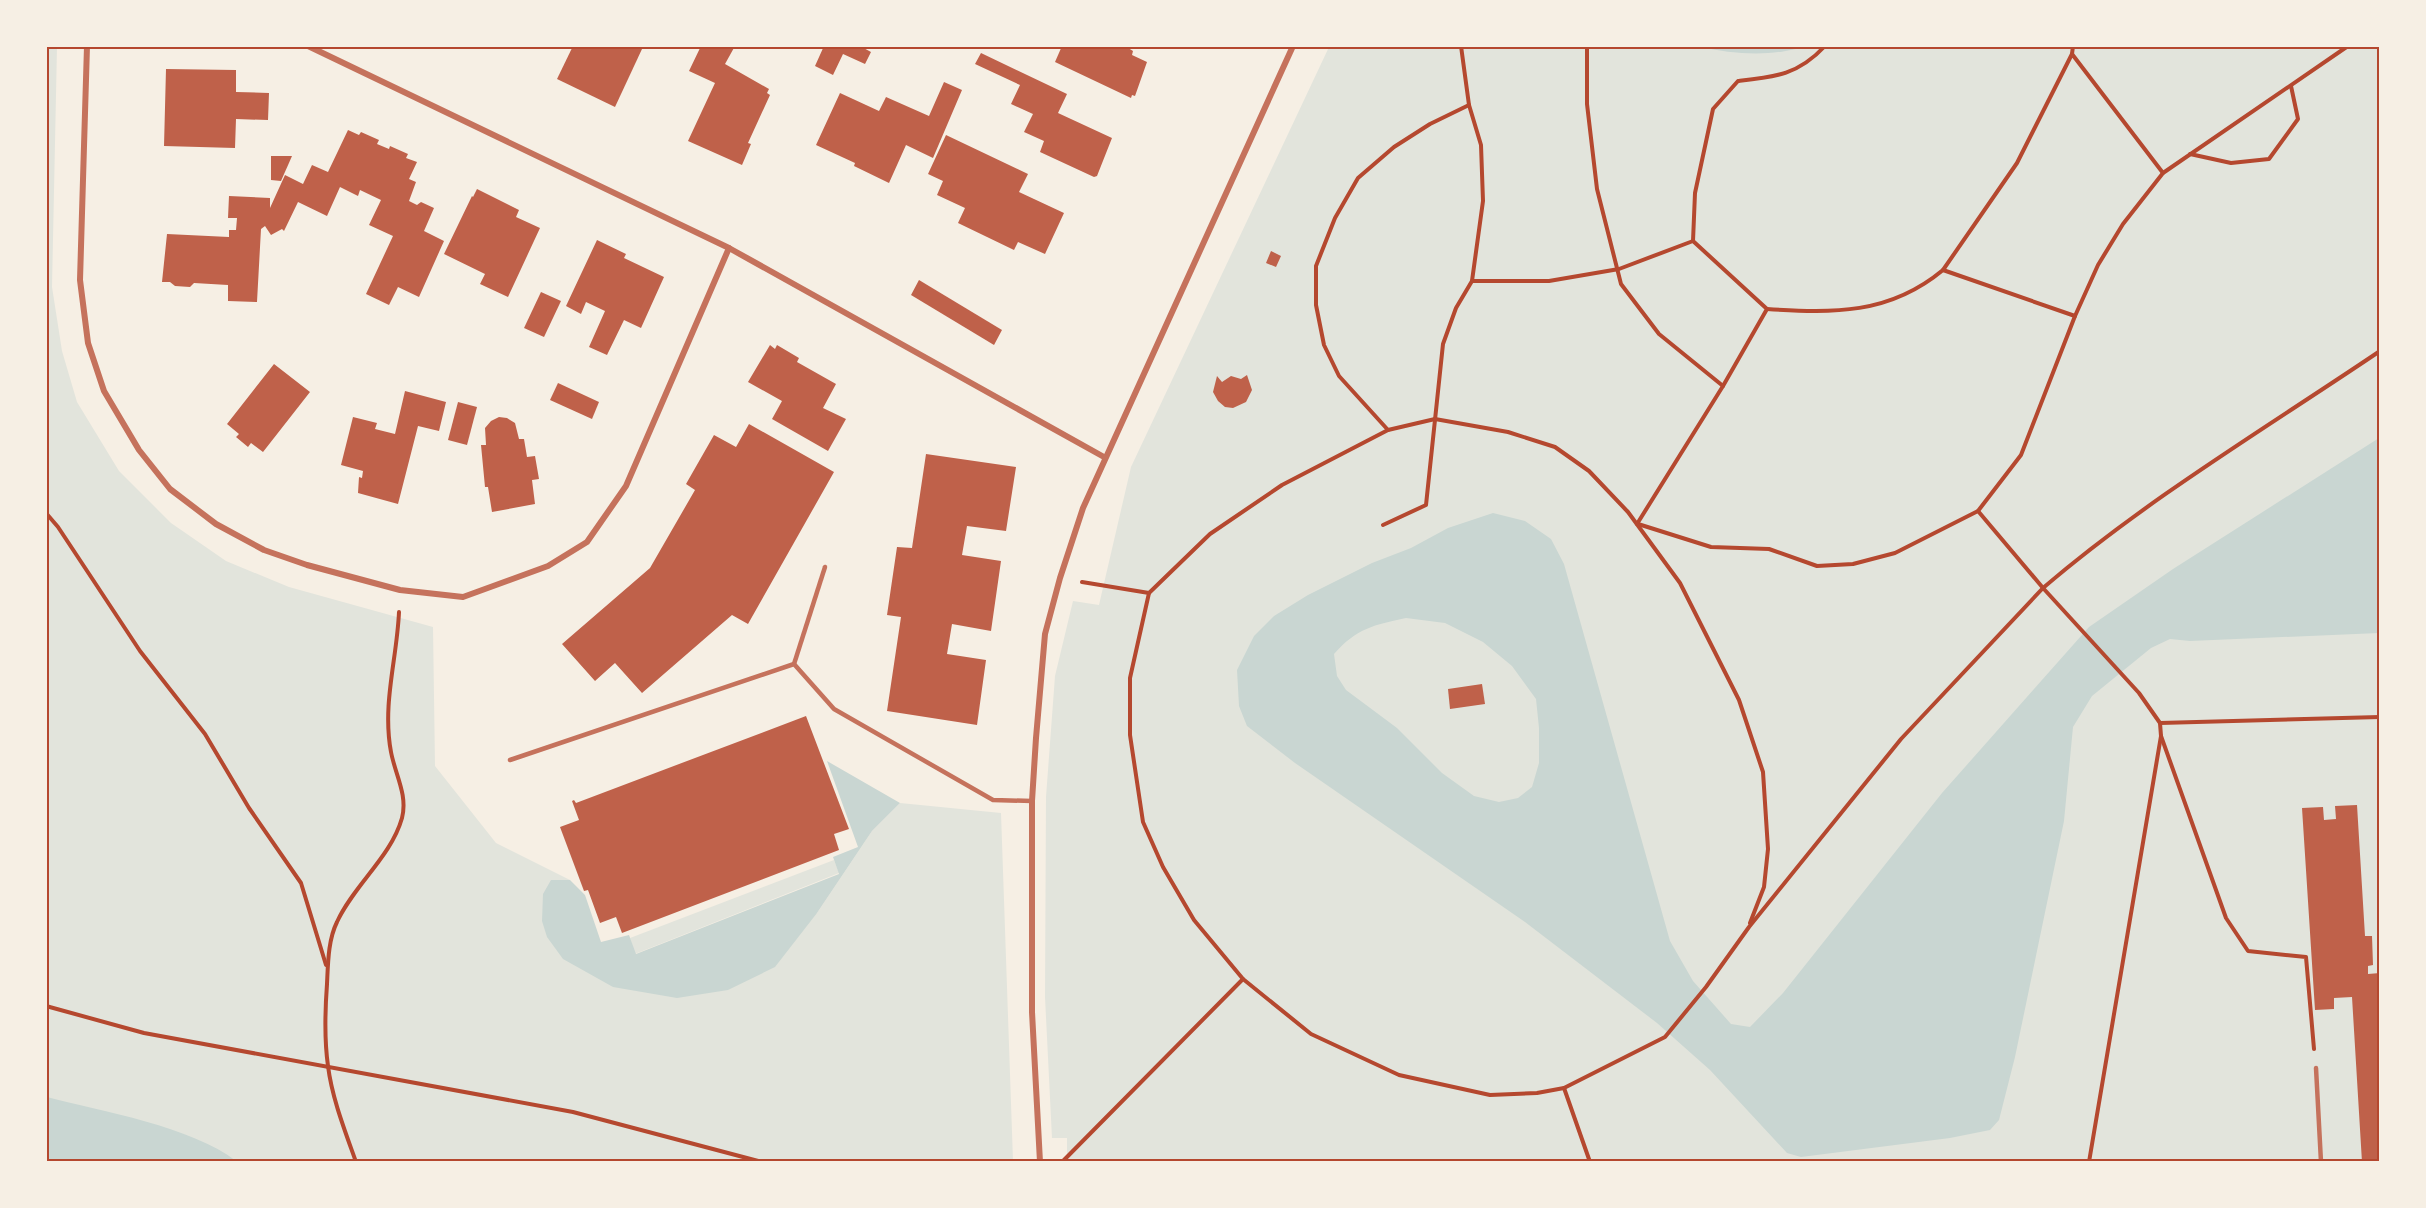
<svg xmlns="http://www.w3.org/2000/svg" width="2426" height="1208" viewBox="0 0 2426 1208" font-family="'Asap Condensed',sans-serif">
<style>
.green{fill:#e2e4dc}
.water{fill:#c9d6d2;fill-rule:evenodd}
.building{fill:#bf614a}
.lines{fill:none;stroke-linecap:round;stroke-linejoin:round}
.path{stroke:#b5482f;stroke-width:4}
.service{stroke:#c5725c;stroke-width:4.5}
.minor{stroke:#c5725c;stroke-width:6}
.neatline{fill:none;stroke:#b5482f;stroke-width:2}
</style>
<rect width="100%" height="100%" fill="#f6efe4"/>
<g class="green">
<path d="M 46,47 L 57,47 L 52,287 L 62,351 L 77,402 L 119,471 L 171,523 L 226,561 L 289,587 L 433,627 L 435,766 L 496,843 L 570,880 L 551,880 L 613,987 L 817,913 L 872,831 L 900,803 L 1001,813 L 1013,1161 L 47,1161 Z"/>
<path d="M 1329,47 L 2379,47 L 2379,1161 L 1067,1162 L 1067,1138 L 1052,1138 L 1045,997 L 1046,797 L 1055,676 L 1073,601 L 1099,605 L 1131,467 Z"/>
<path d="M 834,860 L 839,873 L 635,954 L 630,938 Z"/>
</g>
<g class="water">
<path d="M 1700,47 L 1803,46 L 1803,47 C 1769,57 1734,54 1700,47 Z"/>
<path d="M 2379,438 L 2379,633 L 2190,641 L 2170,639 L 2151,648 L 2092,696 L 2073,727 L 2064,821 L 2015,1057 L 1999,1120 L 1990,1130 L 1950,1138 L 1801,1157 L 1787,1153 L 1710,1070 L 1657,1023 L 1525,922 L 1295,763 L 1247,726 L 1239,706 L 1237,670 L 1254,636 L 1274,616 L 1308,595 L 1372,563 L 1411,548 L 1448,528 L 1493,513 L 1525,521 L 1551,539 L 1564,564 L 1670,941 L 1693,981 L 1731,1024 L 1750,1027 L 1783,993 L 1942,793 L 2089,627 L 2173,569 ZM 1406,618 L 1445,623 L 1483,642 L 1512,666 L 1536,699 L 1539,728 L 1539,763 L 1532,787 L 1518,798 L 1499,802 L 1474,796 L 1442,773 L 1397,728 L 1346,690 L 1337,676 L 1334,654 C 1357,628 1374,625 1406,618 Z"/>
<path d="M 827,761 L 900,803 L 872,831 L 817,913 L 775,967 L 728,990 L 677,998 L 613,987 L 563,959 L 547,937 L 542,921 L 543,894 L 551,880 L 570,880 L 585,895 L 601,942 L 629,935 L 636,954 L 839,874 L 833,857 L 858,847 Z"/>
<path d="M 47,1097 C 101,1111 193,1127 236,1161 L 58,1162 L 47,1159 Z"/>
</g>
<g class="building">
<path d="M 573,46 L 635,46 L 642,49 L 615,107 L 557,79 Z"/>
<path d="M 701,46 L 735,46 L 725,64 L 769,89 L 767,93 L 770,95 L 748,143 L 751,144 L 742,165 L 688,141 L 715,83 L 689,71 Z"/>
<path d="M 824,46 L 860,46 L 871,52 L 865,64 L 843,54 L 833,75 L 815,66 Z"/>
<path d="M 1062,46 L 1125,46 L 1133,51 L 1132,55 L 1147,62 L 1135,96 L 1132,95 L 1131,98 L 1055,62 Z"/>
<path d="M 981,53 L 1067,94 L 1058,113 L 1112,138 L 1097,176 L 1094,177 L 1040,152 L 1044,141 L 1024,132 L 1033,114 L 1011,104 L 1020,85 L 975,64 Z"/>
<path d="M 166,69 L 236,70 L 236,92 L 269,93 L 268,120 L 236,119 L 235,148 L 164,146 Z"/>
<path d="M 944,82 L 962,90 L 933,158 L 906,145 L 889,183 L 854,166 L 855,163 L 816,145 L 840,93 L 879,111 L 886,97 L 929,116 Z"/>
<path d="M 348,130 L 359,135 L 361,132 L 379,140 L 377,144 L 389,149 L 390,146 L 408,154 L 406,158 L 417,162 L 409,179 L 416,182 L 409,201 L 417,205 L 421,202 L 434,208 L 424,231 L 444,241 L 419,297 L 398,287 L 389,305 L 366,294 L 393,236 L 369,225 L 381,200 L 360,190 L 358,196 L 340,187 L 327,216 L 298,202 L 284,231 L 282,229 L 271,235 L 265,226 L 261,229 L 257,302 L 228,301 L 228,285 L 194,283 L 190,287 L 175,286 L 170,282 L 162,282 L 167,234 L 229,237 L 229,230 L 236,230 L 237,218 L 228,218 L 229,196 L 270,198 L 270,208 L 285,175 L 303,184 L 312,165 L 328,172 Z"/>
<path d="M 946,135 L 1028,174 L 1019,192 L 1064,213 L 1045,254 L 1018,242 L 1014,250 L 958,223 L 965,208 L 937,195 L 943,181 L 928,174 Z"/>
<path d="M 271,156 L 292,156 L 281,181 L 271,180 Z"/>
<path d="M 477,189 L 519,210 L 516,217 L 540,228 L 508,297 L 480,284 L 485,274 L 444,254 L 472,196 L 473,197 Z"/>
<path d="M 597,240 L 626,254 L 624,258 L 664,277 L 641,328 L 624,320 L 607,355 L 589,347 L 605,311 L 586,302 L 581,314 L 566,306 Z"/>
<path d="M 1271,251 L 1281,256 L 1276,267 L 1266,263 Z"/>
<path d="M 919,280 L 1002,330 L 994,345 L 911,295 Z"/>
<path d="M 541,292 L 561,301 L 544,337 L 524,328 Z"/>
<path d="M 770,345 L 775,349 L 777,345 L 799,358 L 797,362 L 836,384 L 823,408 L 846,419 L 828,451 L 772,419 L 782,401 L 748,382 Z"/>
<path d="M 274,364 L 310,392 L 263,452 L 251,443 L 248,447 L 236,437 L 239,434 L 227,424 Z"/>
<path d="M 1247,375 L 1252,390 L 1246,402 L 1233,408 L 1225,407 L 1218,401 L 1213,392 L 1217,376 L 1222,382 L 1231,376 L 1241,379 Z"/>
<path d="M 558,383 L 599,402 L 592,419 L 550,400 Z"/>
<path d="M 405,391 L 446,402 L 439,431 L 418,426 L 398,504 L 358,493 L 359,477 L 362,478 L 363,471 L 341,465 L 353,417 L 377,423 L 375,429 L 395,434 Z"/>
<path d="M 458,402 L 477,407 L 467,445 L 448,440 Z"/>
<path d="M 499,417 L 507,418 L 515,423 L 519,439 L 524,439 L 527,457 L 535,456 L 539,479 L 532,480 L 535,504 L 492,512 L 488,487 L 485,487 L 481,445 L 486,445 L 485,428 L 491,421 Z"/>
<path d="M 749,424 L 834,472 L 748,624 L 732,615 L 642,693 L 615,663 L 595,681 L 562,644 L 650,568 L 695,490 L 686,484 L 714,435 L 736,447 Z"/>
<path d="M 926,454 L 1016,467 L 1006,531 L 967,526 L 962,555 L 1001,561 L 991,631 L 952,624 L 947,654 L 986,660 L 977,725 L 887,711 L 901,617 L 887,615 L 897,547 L 912,548 Z"/>
<path d="M 1482,684 L 1485,704 L 1450,709 L 1448,689 Z"/>
<path d="M 806,716 L 849,829 L 834,834 L 839,850 L 622,933 L 616,917 L 600,923 L 588,890 L 584,891 L 560,827 L 579,820 L 572,801 L 574,800 L 576,803 Z"/>
<path d="M 2357,805 L 2365,936 L 2372,936 L 2373,965 L 2368,966 L 2368,974 L 2380,973 L 2380,1162 L 2362,1162 L 2352,997 L 2334,998 L 2334,1009 L 2315,1010 L 2302,808 L 2323,807 L 2324,820 L 2336,819 L 2335,806 Z"/>
</g>
<g class="lines">
<g class="path">
<path d="M 1461,46 L 1469,105 L 1481,145 L 1483,201 L 1472,281 L 1549,281 L 1619,269 L 1693,241 L 1767,309 L 1723,386 L 1637,524"/>
<path d="M 1587,46 L 1587,104 L 1597,189 L 1621,284 L 1659,334 L 1723,386"/>
<path d="M 2072,54 L 2073,46"/>
<path d="M 2190,154 L 2231,163 L 2269,159 L 2298,119 L 2291,86"/>
<path d="M 1693,241 L 1695,193 L 1713,109 L 1738,81 C 1775,77 1798,75 1825,46"/>
<path d="M 1943,270 L 2017,163 L 2072,54 L 2163,173"/>
<path d="M 1767,309 C 1833,313 1889,315 1943,270 L 2075,316"/>
<path d="M 1388,430 L 1339,376 L 1324,345 L 1316,305 L 1316,266 L 1335,218 L 1358,178 L 1394,147 L 1430,124 L 1469,105"/>
<path d="M 1978,511 L 2043,588 C 2147,499 2266,428 2380,351"/>
<path d="M 46,513 L 58,527 L 140,651 L 205,734 L 249,808 L 301,883 L 326,965"/>
<path d="M 1638,524 L 1711,547 L 1769,549 L 1817,566 L 1853,564 L 1895,553 L 1978,511 L 2021,455 L 2075,316 L 2098,265 L 2123,224 L 2163,173 L 2348,46"/>
<path d="M 1383,525 L 1426,505 L 1443,344 L 1456,308 L 1472,281"/>
<path d="M 1082,582 L 1149,593 L 1130,678 L 1130,735 L 1143,822 L 1163,867 L 1194,920 L 1243,979"/>
<path d="M 1149,593 L 1210,534 L 1282,485 L 1388,430 L 1435,419 L 1508,432 L 1555,447 L 1589,471 L 1628,512 L 1680,583 L 1739,700 L 1763,772 L 1768,849 L 1764,887 L 1750,923"/>
<path d="M 2160,723 L 2380,717"/>
<path d="M 2161,736 L 2226,918 L 2248,951 L 2306,957 L 2314,1049"/>
<path d="M 46,1006 L 144,1033 L 573,1112 L 762,1162"/>
<path d="M 1564,1088 L 1590,1162"/>
<path d="M 1063,1161 L 1243,979 L 1311,1034 L 1399,1075 L 1490,1095 L 1537,1093 L 1564,1088 L 1665,1037 L 1706,987 L 1749,927 L 1901,739 L 2043,588 L 2139,693 L 2160,723 L 2161,736 L 2089,1162"/>
<path d="M 356,1162 C 345,1131 332,1098 328,1066 C 324,1038 325,1011 327,984 C 328,964 328,940 337,922 C 354,885 391,857 402,818 C 408,795 395,774 391,752 C 382,704 397,659 399,612"/>
</g>
<g class="service">
<path d="M 794,664 L 825,567"/>
<path d="M 510,760 L 794,664 L 834,709 L 993,800 L 1032,801"/>
<path d="M 2316,1068 L 2321,1162"/>
</g>
<g class="minor">
<path d="M 87,46 L 80,280 L 88,343 L 104,391 L 139,450 L 170,489 L 216,524 L 264,550 L 307,565 L 400,590 L 463,597 L 548,566 L 587,542 L 626,486 L 729,248"/>
<path d="M 308,46 L 729,248 L 1104,457"/>
<path d="M 1040,1162 L 1032,1012 L 1032,801 L 1036,738 L 1045,634 L 1060,578 L 1083,508 L 1293,46"/>
</g>
</g>
<rect width="2426" height="1208" fill="none" stroke="#f6efe4" stroke-width="96"/>
<rect x="48" y="48" width="2330" height="1112" class="neatline"/>
</svg>
